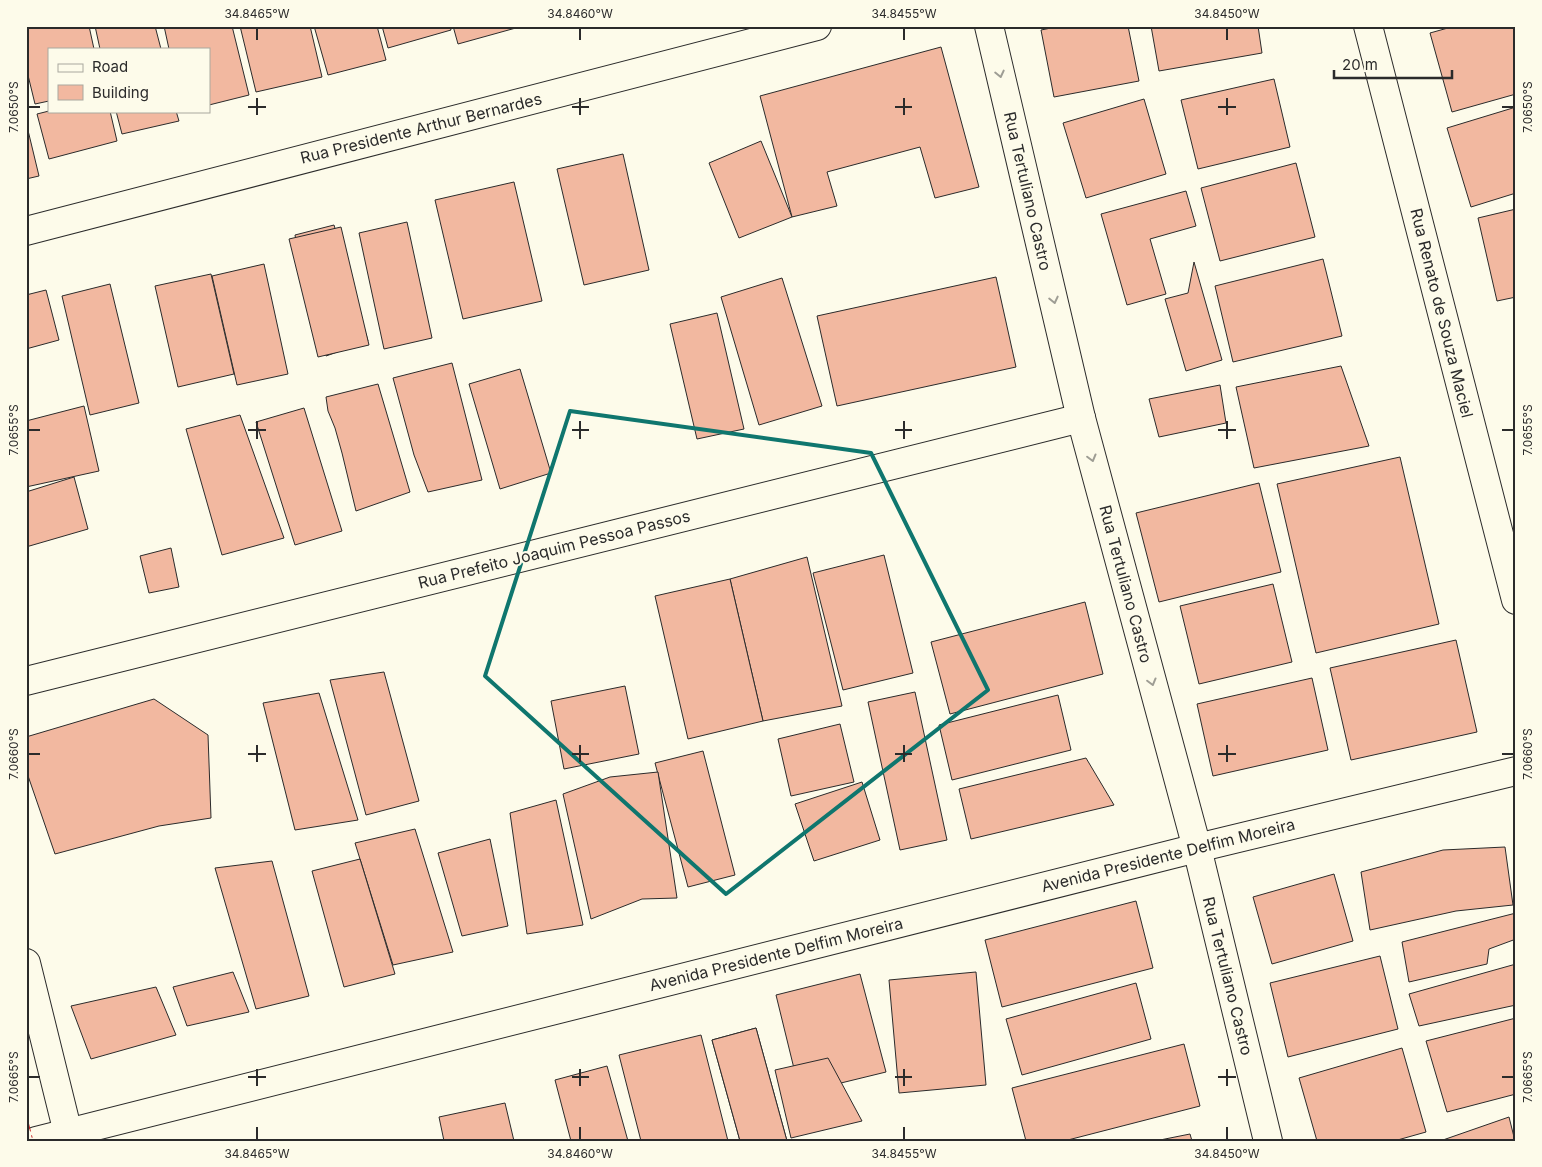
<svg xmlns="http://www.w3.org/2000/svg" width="1542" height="1167" viewBox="0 0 1542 1167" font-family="Inter,sans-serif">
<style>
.building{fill:#f2b8a0;stroke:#2b2b2b}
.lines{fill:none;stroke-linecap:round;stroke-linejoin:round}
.minor-casing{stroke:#2b2b2b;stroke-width:30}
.tertiary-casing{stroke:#2b2b2b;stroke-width:30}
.minor{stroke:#fdfbea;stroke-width:28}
.tertiary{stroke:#fdfbea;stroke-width:28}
.power{stroke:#c62828;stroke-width:1;stroke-dasharray:18 4 2.5 4;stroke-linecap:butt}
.oneway{stroke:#9e9d94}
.marked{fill:none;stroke:#0f766e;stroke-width:4;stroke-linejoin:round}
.ticks{fill:none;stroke:#2b2b2b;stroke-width:2}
.labels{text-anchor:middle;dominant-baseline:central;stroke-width:4;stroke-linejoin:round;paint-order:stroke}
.street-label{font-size:16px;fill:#2b2b2b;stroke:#fdfbea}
.neatline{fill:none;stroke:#2b2b2b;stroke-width:2}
.ticks-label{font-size:12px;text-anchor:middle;fill:#2b2b2b}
</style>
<rect width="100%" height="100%" fill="#fdfbea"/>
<g class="building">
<path d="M 26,26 L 89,26 L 94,49 L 49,49 L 49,101 L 35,104 L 26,67 Z"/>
<path d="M 95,26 L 155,26 L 161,49 L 100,49 Z"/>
<path d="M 164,26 L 232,26 L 249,95 L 209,105 L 209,49 L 169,49 Z"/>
<path d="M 240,26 L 310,26 L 322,77 L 256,92 Z"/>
<path d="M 314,26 L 377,26 L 386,60 L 328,75 Z"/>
<path d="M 382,26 L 450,26 L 451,30 L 388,48 Z"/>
<path d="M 453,26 L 523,26 L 458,44 Z"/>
<path d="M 1061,26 L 1128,26 L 1139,81 L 1054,97 L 1041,30 Z"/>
<path d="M 1151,26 L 1258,26 L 1262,53 L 1159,71 Z"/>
<path d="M 1455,26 L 1516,26 L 1516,94 L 1452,112 L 1430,33 Z"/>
<path d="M 941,47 L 979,187 L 935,198 L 920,147 L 827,172 L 837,206 L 792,217 L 760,96 Z"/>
<path d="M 1274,79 L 1290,147 L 1198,169 L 1181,100 Z"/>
<path d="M 1144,99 L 1166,174 L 1086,198 L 1063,123 Z"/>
<path d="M 1516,107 L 1516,193 L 1471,207 L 1447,128 Z"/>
<path d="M 49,111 L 110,111 L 117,141 L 49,159 L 37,114 Z"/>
<path d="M 116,111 L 176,111 L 179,121 L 122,134 Z"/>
<path d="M 26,122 L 39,176 L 26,179 Z"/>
<path d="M 761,141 L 792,217 L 739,238 L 709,163 Z"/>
<path d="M 623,154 L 649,270 L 584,285 L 557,169 Z"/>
<path d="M 1296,163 L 1315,237 L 1220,261 L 1201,188 Z"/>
<path d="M 514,182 L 542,301 L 463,319 L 435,200 Z"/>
<path d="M 1186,191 L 1196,226 L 1150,239 L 1166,294 L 1127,305 L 1101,214 Z"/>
<path d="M 1516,209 L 1516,297 L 1497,301 L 1478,218 Z"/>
<path d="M 407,222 L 432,338 L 384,349 L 359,233 Z"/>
<path d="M 334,225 L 368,341 L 326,356 L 301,270 L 295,235 Z"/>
<path d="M 341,227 L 369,345 L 318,357 L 289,239 Z"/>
<path d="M 1323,259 L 1342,336 L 1233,362 L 1215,286 Z"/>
<path d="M 1194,262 L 1222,360 L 1186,371 L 1165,299 L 1188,293 Z"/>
<path d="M 264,264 L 288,374 L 237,385 L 212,276 Z"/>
<path d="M 211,274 L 234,374 L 178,387 L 155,286 Z"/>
<path d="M 996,277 L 1016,367 L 837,406 L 817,316 Z"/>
<path d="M 782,278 L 822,406 L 759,425 L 721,297 Z"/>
<path d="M 110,284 L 139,403 L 90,415 L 62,296 Z"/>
<path d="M 46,290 L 59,340 L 26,349 L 26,295 Z"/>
<path d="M 717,313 L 744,429 L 697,439 L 670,324 Z"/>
<path d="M 452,363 L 482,480 L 428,492 L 414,455 L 393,378 Z"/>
<path d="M 1341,366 L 1369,446 L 1254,468 L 1236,387 Z"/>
<path d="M 520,369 L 551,473 L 500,489 L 469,384 Z"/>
<path d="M 378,384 L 410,492 L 356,511 L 342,453 L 335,428 L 328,411 L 326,397 Z"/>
<path d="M 1220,385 L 1226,423 L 1159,437 L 1149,399 Z"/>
<path d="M 84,406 L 99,471 L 26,487 L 26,421 Z"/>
<path d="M 304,408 L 342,531 L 295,545 L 256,422 Z"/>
<path d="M 240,415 L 284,538 L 222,555 L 186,429 Z"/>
<path d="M 1400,457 L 1439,624 L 1316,653 L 1277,484 Z"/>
<path d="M 74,477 L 88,529 L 26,547 L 26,492 Z"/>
<path d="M 1259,483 L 1281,572 L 1159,602 L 1136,513 Z"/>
<path d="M 171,548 L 179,587 L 149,593 L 140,556 Z"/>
<path d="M 884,555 L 913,673 L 843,690 L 813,573 Z"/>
<path d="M 807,557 L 842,706 L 763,721 L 730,579 Z"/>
<path d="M 730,579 L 763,721 L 688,739 L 655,596 Z"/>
<path d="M 1273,584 L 1292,662 L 1199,684 L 1180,606 Z"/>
<path d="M 1085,602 L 1103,674 L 950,714 L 931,642 Z"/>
<path d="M 1456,640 L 1477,732 L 1351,760 L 1330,668 Z"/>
<path d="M 384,672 L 419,801 L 366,815 L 330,680 Z"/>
<path d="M 1312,678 L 1328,750 L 1213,776 L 1197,704 Z"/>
<path d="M 625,686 L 639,754 L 564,769 L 551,701 Z"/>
<path d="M 915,692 L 947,840 L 900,850 L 868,702 Z"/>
<path d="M 319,693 L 358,820 L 295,830 L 263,703 Z"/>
<path d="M 1058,695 L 1071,750 L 952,780 L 939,725 Z"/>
<path d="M 154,699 L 208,735 L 211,818 L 159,826 L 55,854 L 26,770 L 26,737 Z"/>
<path d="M 840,724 L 854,782 L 791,796 L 778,739 Z"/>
<path d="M 703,751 L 735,875 L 688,887 L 655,763 Z"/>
<path d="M 1086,758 L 1114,805 L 971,839 L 959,789 Z"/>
<path d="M 658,772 L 677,898 L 642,899 L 591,919 L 563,794 L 610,777 Z"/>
<path d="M 862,782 L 880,840 L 814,861 L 795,804 Z"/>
<path d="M 556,800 L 583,925 L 527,934 L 510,813 Z"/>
<path d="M 415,829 L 453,952 L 393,965 L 355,843 Z"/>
<path d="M 490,839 L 508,926 L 462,936 L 438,853 Z"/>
<path d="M 1505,847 L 1513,905 L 1456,911 L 1370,930 L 1361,872 L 1443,850 Z"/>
<path d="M 360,859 L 395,974 L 344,987 L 312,871 Z"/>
<path d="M 272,861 L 309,996 L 256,1009 L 215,868 Z"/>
<path d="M 1334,874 L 1353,941 L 1272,964 L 1253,897 Z"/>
<path d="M 1136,901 L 1153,968 L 1002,1007 L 985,940 Z"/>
<path d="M 1516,913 L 1516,939 L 1489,949 L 1487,964 L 1409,982 L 1402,942 Z"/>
<path d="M 1380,956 L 1398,1029 L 1288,1057 L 1270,983 Z"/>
<path d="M 1516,964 L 1516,1005 L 1419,1026 L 1409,994 Z"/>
<path d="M 233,972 L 249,1012 L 187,1026 L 173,987 Z"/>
<path d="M 976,972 L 986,1085 L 899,1093 L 889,980 Z"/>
<path d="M 860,974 L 886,1072 L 800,1093 L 776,995 Z"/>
<path d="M 1136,983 L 1151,1039 L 1022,1075 L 1006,1019 Z"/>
<path d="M 156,987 L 176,1035 L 91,1059 L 71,1006 Z"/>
<path d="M 1516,1018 L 1516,1094 L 1447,1112 L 1426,1041 Z"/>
<path d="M 756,1028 L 787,1141 L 740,1141 L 712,1040 Z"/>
<path d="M 756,1028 L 787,1141 L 740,1141 L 712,1040 Z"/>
<path d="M 701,1035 L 728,1141 L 641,1141 L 619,1055 Z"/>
<path d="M 1184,1044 L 1200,1106 L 1064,1141 L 1026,1141 L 1012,1088 Z"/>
<path d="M 1402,1048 L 1426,1132 L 1394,1141 L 1317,1141 L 1299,1078 Z"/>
<path d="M 828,1058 L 862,1121 L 791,1138 L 775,1070 Z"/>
<path d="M 607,1066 L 628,1141 L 571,1141 L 555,1080 Z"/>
<path d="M 505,1103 L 514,1141 L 444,1141 L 439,1117 Z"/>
<path d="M 1509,1117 L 1515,1141 L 1440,1141 Z"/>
<path d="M 1190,1134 L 1192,1141 L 1155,1141 Z"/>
</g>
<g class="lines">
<defs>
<g id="minor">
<path d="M 1368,26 L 1516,600"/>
<path d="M 26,231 L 817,26"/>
<path d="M 26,681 L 1081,418"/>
<path d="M 26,963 L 70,1141"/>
<path d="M 36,1141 L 1197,848 L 1516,771"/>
</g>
<path id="tertiary" d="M 989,26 L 1081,418 L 1197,848 L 1268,1141"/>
</defs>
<use href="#minor" class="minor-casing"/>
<use href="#tertiary" class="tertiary-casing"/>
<use href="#minor" class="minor"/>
<use href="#tertiary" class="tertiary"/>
<path class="power" d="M 26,1114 L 33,1141"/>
</g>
<defs><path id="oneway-chevron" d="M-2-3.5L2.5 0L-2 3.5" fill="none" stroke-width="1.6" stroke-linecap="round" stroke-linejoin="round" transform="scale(1.25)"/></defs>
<g class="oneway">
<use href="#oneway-chevron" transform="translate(1000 74) rotate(77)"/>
<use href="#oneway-chevron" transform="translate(1054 300) rotate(77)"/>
<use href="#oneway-chevron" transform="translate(1092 458) rotate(75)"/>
<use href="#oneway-chevron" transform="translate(1152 682) rotate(75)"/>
</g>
<path class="marked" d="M 570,411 L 871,453 L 988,690 L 726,894 L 485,676 Z"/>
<path class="ticks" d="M 257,28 L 257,40M 580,28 L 580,40M 904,28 L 904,40M 1227,28 L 1227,40M 257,98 L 257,115M 580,98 L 580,115M 904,98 L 904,115M 1227,98 L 1227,115M 28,107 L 40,107M 248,107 L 266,107M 572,107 L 589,107M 895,107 L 912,107M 1218,107 L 1236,107M 1502,107 L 1514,107M 257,421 L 257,439M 580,421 L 580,439M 904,421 L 904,439M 1227,421 L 1227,439M 28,430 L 40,430M 248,430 L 266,430M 572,430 L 589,430M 895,430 L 912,430M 1218,430 L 1236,430M 1502,430 L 1514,430M 257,745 L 257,762M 580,745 L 580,762M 904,745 L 904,762M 1227,745 L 1227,762M 28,754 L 40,754M 248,754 L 266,754M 572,754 L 589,754M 895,754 L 912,754M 1218,754 L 1236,754M 1502,754 L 1514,754M 257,1069 L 257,1086M 580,1069 L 580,1086M 904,1069 L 904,1086M 1227,1069 L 1227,1086M 28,1077 L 40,1077M 248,1077 L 266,1077M 572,1077 L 589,1077M 895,1077 L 912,1077M 1218,1077 L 1236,1077M 1502,1077 L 1514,1077M 257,1127 L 257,1140M 580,1127 L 580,1140M 904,1127 L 904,1140M 1227,1127 L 1227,1140"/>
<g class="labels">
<g class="street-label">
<text transform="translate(421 128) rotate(-14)">Rua Presidente Arthur Bernardes</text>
<text transform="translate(1028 191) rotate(77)">Rua Tertuliano Castro</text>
<text transform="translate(1442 313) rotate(76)">Rua Renato de Souza Maciel</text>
<text transform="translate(554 549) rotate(-14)">Rua Prefeito Joaquim Pessoa Passos</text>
<text transform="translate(1126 584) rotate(75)">Rua Tertuliano Castro</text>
<text transform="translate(1168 855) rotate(-14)">Avenida Presidente Delfim Moreira</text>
<text transform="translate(776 954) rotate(-14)">Avenida Presidente Delfim Moreira</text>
<text transform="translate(1228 976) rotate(76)">Rua Tertuliano Castro</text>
</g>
</g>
<rect width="1542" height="1167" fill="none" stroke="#fdfbea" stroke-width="55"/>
<rect x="48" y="48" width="162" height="65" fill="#fdfbea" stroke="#a9a89e"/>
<rect x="58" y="64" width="25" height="8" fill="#fdfbea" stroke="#a9a89e"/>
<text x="92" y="72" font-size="15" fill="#2b2b2b">Road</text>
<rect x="58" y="85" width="25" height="15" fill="#f2b8a0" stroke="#a9a89e"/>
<text x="92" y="98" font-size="15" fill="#2b2b2b">Building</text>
<path d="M1334 70v8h118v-8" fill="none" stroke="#2b2b2b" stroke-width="2.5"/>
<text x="1342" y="70" font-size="15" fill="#2b2b2b" stroke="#fdfbea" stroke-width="4" paint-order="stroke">20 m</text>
<rect x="28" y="28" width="1486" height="1112" class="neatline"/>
<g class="ticks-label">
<text x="257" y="18">34.8465°W</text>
<text x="580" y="18">34.8460°W</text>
<text x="904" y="18">34.8455°W</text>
<text x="1227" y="18">34.8450°W</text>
<text transform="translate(14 107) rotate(-90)" y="4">7.0650°S</text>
<text transform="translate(1528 107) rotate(-90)" y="4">7.0650°S</text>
<text transform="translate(14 430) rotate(-90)" y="4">7.0655°S</text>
<text transform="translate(1528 430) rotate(-90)" y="4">7.0655°S</text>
<text transform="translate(14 754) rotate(-90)" y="4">7.0660°S</text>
<text transform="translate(1528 754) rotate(-90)" y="4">7.0660°S</text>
<text transform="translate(14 1077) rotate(-90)" y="4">7.0665°S</text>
<text transform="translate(1528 1077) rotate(-90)" y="4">7.0665°S</text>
<text x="257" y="1158">34.8465°W</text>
<text x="580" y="1158">34.8460°W</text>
<text x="904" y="1158">34.8455°W</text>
<text x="1227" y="1158">34.8450°W</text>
</g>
</svg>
